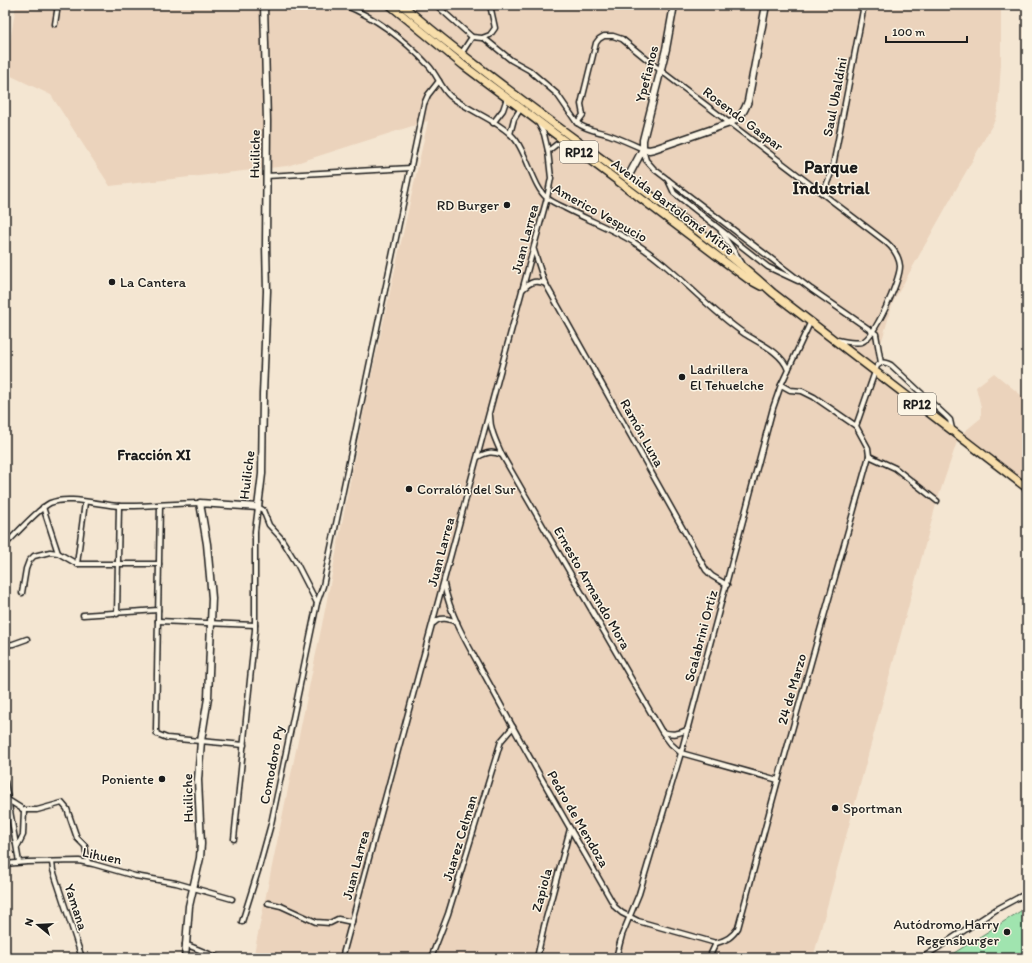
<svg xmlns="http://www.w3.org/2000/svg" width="1032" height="963" viewBox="0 0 1032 963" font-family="Itim,sans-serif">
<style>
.built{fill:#ebd3bc}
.green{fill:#a0e4af;stroke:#5e8066}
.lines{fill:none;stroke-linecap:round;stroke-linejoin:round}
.street-casing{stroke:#1c1c1c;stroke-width:7}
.secondary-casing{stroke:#1c1c1c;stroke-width:9}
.primary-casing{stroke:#1c1c1c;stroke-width:10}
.street{stroke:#fcf5e5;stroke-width:4}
.secondary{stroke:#fcf5e5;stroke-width:6}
.primary{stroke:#f8deab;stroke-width:7}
.poi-dot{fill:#1c1c1c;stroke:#fcf5e5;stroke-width:1.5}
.labels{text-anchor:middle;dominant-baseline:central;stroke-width:3;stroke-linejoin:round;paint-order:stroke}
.shield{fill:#fcf5e5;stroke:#5f5d58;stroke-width:1}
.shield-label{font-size:13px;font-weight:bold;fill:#1c1c1c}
.street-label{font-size:14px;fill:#1c1c1c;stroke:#fcf5e5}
.poi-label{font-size:14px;fill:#1c1c1c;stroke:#fcf5e5;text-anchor:start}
.neighbourhood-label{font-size:15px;font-weight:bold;fill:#1c1c1c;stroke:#fcf5e5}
.district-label{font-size:18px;font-weight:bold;fill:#1c1c1c;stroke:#fcf5e5}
</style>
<rect width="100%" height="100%" fill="#f4e6d2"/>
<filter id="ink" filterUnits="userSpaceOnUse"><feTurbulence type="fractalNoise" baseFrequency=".025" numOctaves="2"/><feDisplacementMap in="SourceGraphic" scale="8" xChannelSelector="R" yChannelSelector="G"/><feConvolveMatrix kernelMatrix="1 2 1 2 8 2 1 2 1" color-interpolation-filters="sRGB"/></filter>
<g filter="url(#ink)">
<path class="built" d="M 16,5 L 1001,5 L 1001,64 L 998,108 L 995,120 L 893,302 L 876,361 L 875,372 L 959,436 L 981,418 L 981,407 L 976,387 L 994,373 L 1027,400 L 1027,488 L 959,436 L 937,501 L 813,958 L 253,958 L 324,615 L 366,400 L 428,121 L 287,166 L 110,186 L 51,95 L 5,73 Z"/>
<path class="green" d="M 1027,907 L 1027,958 L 946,958 Z"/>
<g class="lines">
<defs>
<g id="street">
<path d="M 344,5 C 377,18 405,40 429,66 C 437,75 441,88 450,96 C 469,111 501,122 515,139 C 527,154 534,188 547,198 C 552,202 559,205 565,208 C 588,220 613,229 635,243 C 676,269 705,307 745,334 C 759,343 782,352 788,370"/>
<path d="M 436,5 L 472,37 L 482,38 L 490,35 L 495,28 L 490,5"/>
<path d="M 5,11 L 6,5"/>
<path d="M 55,24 L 58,5"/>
<path d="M 484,38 L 511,60 L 529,70 L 557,94 L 577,123 C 588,131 598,131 610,135 C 621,139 632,144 643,149 L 646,160 L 654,169 L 811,289 L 876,334 L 881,363"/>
<path d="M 461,54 L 472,37"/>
<path d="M 493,123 L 503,110 L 507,98"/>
<path d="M 577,123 L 583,115 L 581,104 L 596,43 L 599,39 L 604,36 L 613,36 L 622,39 L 660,70 L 886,242 C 893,248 899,256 900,266 C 900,280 875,337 862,342 C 855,344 844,341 837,340"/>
<path d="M 539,124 L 544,134 L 548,151 L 557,144 L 567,145"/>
<path d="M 510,134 L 514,119 L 521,108"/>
<path d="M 266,176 L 411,168"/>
<path d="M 668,180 L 674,193 L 768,267 L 798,281"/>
<path d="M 823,193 L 832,171 L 864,5"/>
<path d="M 721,232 L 742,263"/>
<path d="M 534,250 L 544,281 L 706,570 L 712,576 L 727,585"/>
<path d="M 523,289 C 531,281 536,280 546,284"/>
<path d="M 781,385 L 790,390 L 802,391 L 814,397 L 856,426 L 868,448 L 869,456 L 895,468 L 937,501"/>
<path d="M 490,416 C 490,430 497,443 502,455 L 662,732 L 671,744 L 681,753 L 778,780"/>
<path d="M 856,426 L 877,366 C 882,361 885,362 891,365 L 946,416 L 950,420 L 952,429"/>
<path d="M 478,457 C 487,452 492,451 502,455"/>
<path d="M 160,505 L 156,730 L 157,734 L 167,738 L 244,745"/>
<path d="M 43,507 L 58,553"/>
<path d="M 5,545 C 16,534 38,509 50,503 C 69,495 99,505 120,506 C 147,507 173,503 200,503"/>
<path d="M 77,564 L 85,502"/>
<path d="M 444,584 C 451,620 473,653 490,685 C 530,760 573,833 615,907 L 622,913 L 638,921 L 716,943 C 727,940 732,937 738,928 L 778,780 L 869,456"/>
<path d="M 22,593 L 26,569 L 29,561 L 34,556 L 50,552 L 58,553 L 77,564 L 159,564"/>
<path d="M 317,603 L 323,586 L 424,104 L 428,95 L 439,81"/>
<path d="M 117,614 L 119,506"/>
<path d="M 83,615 L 158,610"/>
<path d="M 158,621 L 255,625"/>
<path d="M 434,623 C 440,616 449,619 457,622"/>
<path d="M 5,645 L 13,644 L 27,639"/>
<path d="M 663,732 C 673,735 679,734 688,729"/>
<path d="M 5,782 L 19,862"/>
<path d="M 8,800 L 24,810 L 37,810 L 62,803 L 67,809 L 77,838 L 85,846 L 88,863"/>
<path d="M 234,839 L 255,630 L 255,531 L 258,507 L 263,510 L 269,525 L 281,538 L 297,564 L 317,603 L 271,824 L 258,871 L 242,922"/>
<path d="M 17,847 L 23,835 L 24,810"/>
<path d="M 52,862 L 53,870 L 82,958"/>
<path d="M 5,864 L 27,862 L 79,861 L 93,864 L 135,876 L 176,883 L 232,899"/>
<path d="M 268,903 L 281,906 L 316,922 L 330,923 L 338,919 L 352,922"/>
<path d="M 185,944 L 219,958"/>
<path d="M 342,958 L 547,198 L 551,178 L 548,151"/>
<path d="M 431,958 L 448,914 L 501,741 L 513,727"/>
<path d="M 537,958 L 544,926 L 570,829"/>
<path d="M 616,958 L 622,935 L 639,894 L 681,753 L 773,408 L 781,385 L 811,321"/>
<path d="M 709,958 L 716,943"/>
<path d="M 922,958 L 997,909 L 1027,893"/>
</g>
<g id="secondary">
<path d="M 643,149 L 649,150 L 654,149 L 730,123 C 741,117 744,112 748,101 L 766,5"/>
<path d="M 628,177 L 643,149 L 643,140 L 666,49 L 674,5"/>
<path d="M 185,958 L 189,906 L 200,858 L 201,844 L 198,780 L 201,741 L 208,698 L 212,598 L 207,544 L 200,503 L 258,507 L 262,474 L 263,394 L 267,291 L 266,245 L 267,121 L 264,5"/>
</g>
<g id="primary">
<path d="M 390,5 L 463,65 L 622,184 L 725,262 L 748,279 L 761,286"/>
<path d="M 402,5 C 485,76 575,138 662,204 C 700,232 738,261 773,293 L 1027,488"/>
</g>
</defs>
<use href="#street" class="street-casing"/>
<use href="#secondary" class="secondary-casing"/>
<use href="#primary" class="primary-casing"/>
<use href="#street" class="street"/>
<use href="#secondary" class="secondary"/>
<use href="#primary" class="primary"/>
</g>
</g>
<g class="poi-dot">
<circle cx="507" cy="205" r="4"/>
<circle cx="112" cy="282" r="4"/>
<circle cx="682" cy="377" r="4"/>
<circle cx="409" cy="489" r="4"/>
<circle cx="162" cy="779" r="4"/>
<circle cx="835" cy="808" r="4"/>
<circle cx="1007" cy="932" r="4"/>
</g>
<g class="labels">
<g class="shield">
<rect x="560" y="141" width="38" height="22" rx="3"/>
<rect x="898" y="393" width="38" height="22" rx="3"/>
</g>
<g class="shield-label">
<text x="579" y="152">RP12</text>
<text x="917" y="404">RP12</text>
</g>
<g class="street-label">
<text transform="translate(647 74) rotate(-76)">Ypefianos</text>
<text transform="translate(835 97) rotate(-79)">Saul Ubaldini</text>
<text transform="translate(743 119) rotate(37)">Rosendo Gaspar</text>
<text transform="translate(255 154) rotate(-89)">Huiliche</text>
<text transform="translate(673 207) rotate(37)">Avenida Bartolomé Mitre</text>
<text transform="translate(600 213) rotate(29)">Americo Vespucio</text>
<text transform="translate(525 239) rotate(-75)">Juan Larrea</text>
<text transform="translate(642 433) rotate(61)">Ramón Luna</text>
<text transform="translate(247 475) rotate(-83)">Huiliche</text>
<text transform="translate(441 552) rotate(-75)">Juan Larrea</text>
<text transform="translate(592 588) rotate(60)">Ernesto Armando Mora</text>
<text transform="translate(701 636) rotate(-75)">Scalabrini Ortiz</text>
<text transform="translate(792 689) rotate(-74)">24 de Marzo</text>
<text transform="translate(272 765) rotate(-79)">Comodoro Py</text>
<text transform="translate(188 798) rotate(-91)">Huiliche</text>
<text transform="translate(578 819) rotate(60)">Pedro de Mendoza</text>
<text transform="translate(460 838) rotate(-73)">Juarez Celman</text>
<text transform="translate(102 856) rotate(12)">Lihuen</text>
<text transform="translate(356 865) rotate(-75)">Juan Larrea</text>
<text transform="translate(542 890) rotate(-75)">Zapiola</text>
<text transform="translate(76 907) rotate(72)">Yamana</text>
</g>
<g class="poi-label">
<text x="499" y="205" text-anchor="end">RD Burger</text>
<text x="120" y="282">La Cantera</text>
<text x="690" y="369">Ladrillera<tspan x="690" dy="16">El Tehuelche</tspan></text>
<text x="417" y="489">Corralón del Sur</text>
<text x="154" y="779" text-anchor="end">Poniente</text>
<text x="843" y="808">Sportman</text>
<text x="999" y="924" text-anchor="end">Autódromo Harry<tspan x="999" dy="16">Regensburger</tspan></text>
</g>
<g class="neighbourhood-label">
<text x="154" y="455">Fracción XI</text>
</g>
<g class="district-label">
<text x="831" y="167">Parque<tspan x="831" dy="21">Industrial</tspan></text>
</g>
</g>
<rect width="1032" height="963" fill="none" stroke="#fcf5e5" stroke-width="20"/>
<rect x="10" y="10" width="1012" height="943" fill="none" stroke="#1c1c1c" stroke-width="1.5" filter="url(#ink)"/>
<g transform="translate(38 925) rotate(288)" stroke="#fcf5e5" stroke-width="3" paint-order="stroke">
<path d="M0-3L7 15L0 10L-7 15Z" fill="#1c1c1c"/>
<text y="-6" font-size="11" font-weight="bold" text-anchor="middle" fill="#1c1c1c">N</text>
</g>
<path d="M886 36v6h81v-6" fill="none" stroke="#1c1c1c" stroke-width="2"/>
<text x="892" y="36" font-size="12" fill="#1c1c1c" stroke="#fcf5e5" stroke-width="3" paint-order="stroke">100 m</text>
</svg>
